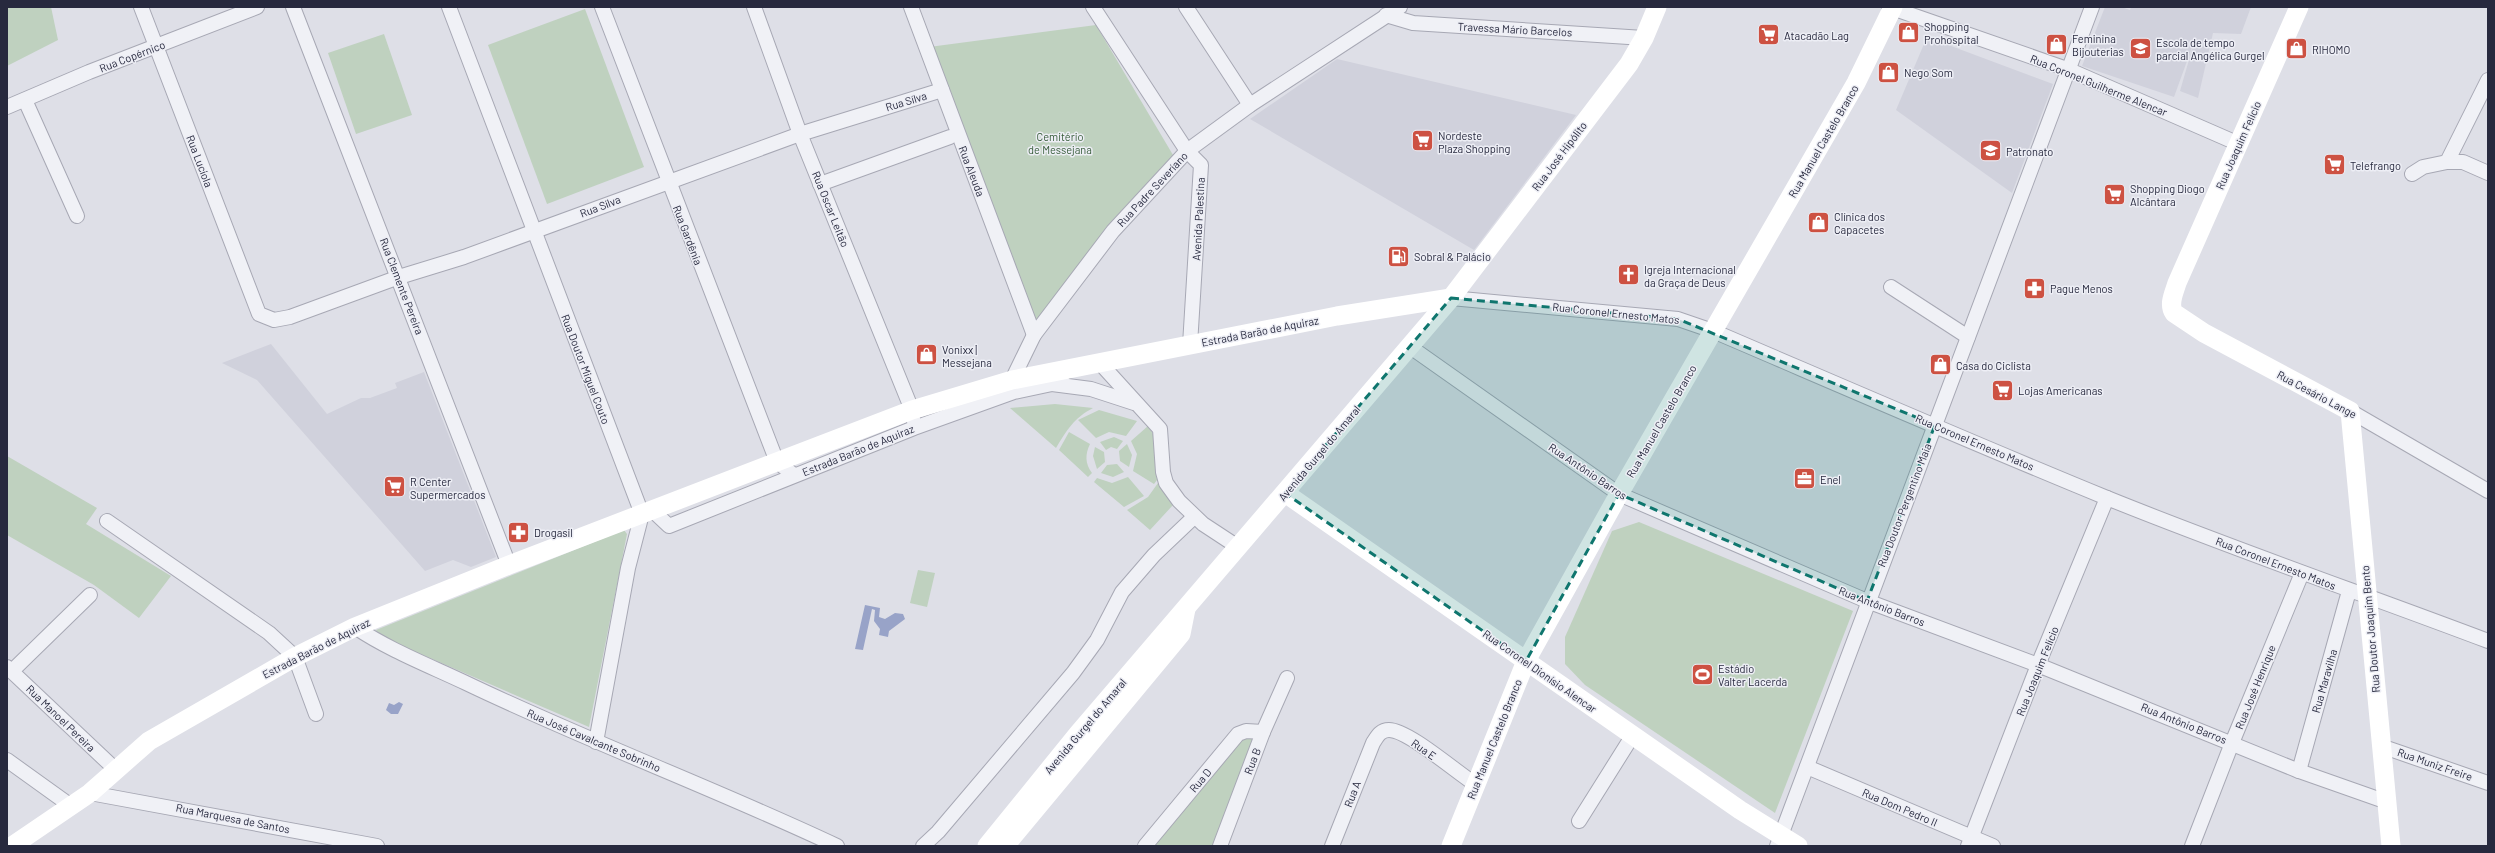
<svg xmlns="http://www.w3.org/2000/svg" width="2495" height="853" viewBox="0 0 2495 853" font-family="Barlow,sans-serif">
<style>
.built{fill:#d0d1dc}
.green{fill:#bfd1bf}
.water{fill:#98a3c8}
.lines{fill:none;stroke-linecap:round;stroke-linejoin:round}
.street-casing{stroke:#a7a8b4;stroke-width:16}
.street{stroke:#f0f1f6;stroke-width:14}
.secondary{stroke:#fff;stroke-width:19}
.marked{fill:#0f766e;fill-opacity:0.2;stroke:#0f766e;stroke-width:3;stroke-dasharray:8 5;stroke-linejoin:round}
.labels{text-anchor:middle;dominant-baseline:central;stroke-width:3;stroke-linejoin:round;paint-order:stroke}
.poi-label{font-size:11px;fill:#27293e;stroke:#edeef5;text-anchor:start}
.street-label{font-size:11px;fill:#27293e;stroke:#edeef5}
.park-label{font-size:11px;fill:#345a37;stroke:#edeef5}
</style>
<rect width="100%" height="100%" fill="#dedfe7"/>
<g class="built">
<path d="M 2105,7 L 2121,7 L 2130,10 L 2131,7 L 2251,7 L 2241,34 L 2213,33 L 2198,98 L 2180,91 L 2195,39 L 2174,97 L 2082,66 Z"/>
<path d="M 1927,37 L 2053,84 L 2012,193 L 1896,110 Z"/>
<path d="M 1337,59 L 1576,115 L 1474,250 L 1250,119 Z"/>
<path d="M 271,344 L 327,414 L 361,398 L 370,398 L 397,388 L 395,383 L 424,372 L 496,557 L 471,567 L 453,560 L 425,571 L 257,380 L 222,363 Z"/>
</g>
<g class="green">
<path d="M 7,7 L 51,7 L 58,40 L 7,66 Z"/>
<path d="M 585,9 L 644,167 L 547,204 L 488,45 Z"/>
<path d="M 1096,25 L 1173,155 L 1108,225 L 1031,334 L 929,47 Z"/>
<path d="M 384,34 L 412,115 L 356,134 L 328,53 Z"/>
<path d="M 1055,404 L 1093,408 C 1074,418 1067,430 1056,448 L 1010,408 Z"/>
<path d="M 1099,410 L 1137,421 L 1126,436 L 1109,432 L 1096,438 L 1078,420 Z"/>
<path d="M 1148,426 L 1153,434 L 1157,480 L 1154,484 L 1133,471 L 1137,454 L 1131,441 Z"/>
<path d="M 1069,432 L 1090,444 C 1085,454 1085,464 1092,473 L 1088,477 L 1059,450 Z"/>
<path d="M 1114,437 L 1123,441 L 1117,449 L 1111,447 L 1106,450 L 1100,442 Z"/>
<path d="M 1127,444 L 1132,455 L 1129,467 L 1120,461 L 1119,451 Z"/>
<path d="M 1095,447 L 1104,452 L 1105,462 L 1097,469 L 1093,456 Z"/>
<path d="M 7,456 L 97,508 L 86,524 L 171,576 L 139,618 L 94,585 L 7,535 Z"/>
<path d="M 1117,464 L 1124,472 L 1113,477 L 1101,473 L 1107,465 Z"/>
<path d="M 1128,477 L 1144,496 L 1124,507 L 1094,482 L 1097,478 L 1112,483 Z"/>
<path d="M 1158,483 L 1173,505 L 1150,530 L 1127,510 L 1148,497 Z"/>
<path d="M 1639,522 L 1853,611 L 1775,813 L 1585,685 L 1565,664 L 1565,637 L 1612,531 Z"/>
<path d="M 624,530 L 627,534 L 589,727 L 379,636 L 376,630 Z"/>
<path d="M 918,570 L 935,573 L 927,607 L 910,603 Z"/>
<path d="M 1262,733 L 1218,846 L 1148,846 L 1239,735 Z"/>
</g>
<g class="water">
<path d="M 865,605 L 880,608 L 879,617 L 885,619 L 895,613 L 903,614 L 905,619 L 889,631 L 888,637 L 879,635 L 880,629 L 874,621 L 875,610 L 872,609 L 863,650 L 855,649 Z"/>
<path d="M 399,702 L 403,704 L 398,714 L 391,714 L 386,710 L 389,703 L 394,705 Z"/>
</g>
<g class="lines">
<defs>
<g id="street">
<path d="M 141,7 L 259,314 L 274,320 L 290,317 L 399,277 L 464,257 L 800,134 L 942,90"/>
<path d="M 293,7 L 509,565"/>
<path d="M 449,7 L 642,514 L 628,568 L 596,742"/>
<path d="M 602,7 L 777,462 L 794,475"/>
<path d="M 754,7 L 800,134 L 912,410 L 913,419"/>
<path d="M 911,7 L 1034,335"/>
<path d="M 1093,7 L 1187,151 L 1201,165 L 1190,345"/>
<path d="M 1186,7 L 1250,105"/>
<path d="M 1889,7 L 2067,69 L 2239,144"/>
<path d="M 1386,15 L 1413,23 L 1644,38"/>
<path d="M 25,100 L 77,216"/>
<path d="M 7,107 L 89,72 L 257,7"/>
<path d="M 2447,162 L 2463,162 L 2488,173"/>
<path d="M 2412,174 L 2423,167 L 2447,162 L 2488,80"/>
<path d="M 820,184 L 950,137"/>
<path d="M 1891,287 L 1968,337"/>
<path d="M 1451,298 L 1678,319 L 1713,331 C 1844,387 1975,444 2107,498 C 2233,549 2361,593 2488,641"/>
<path d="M 1409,346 L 1619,494 L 1867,601 L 2038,665 L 2299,771 L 2387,802"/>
<path d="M 1100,363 L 1160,429 L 1163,472 L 1166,483 L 1179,501 L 1203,524 L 1238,547"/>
<path d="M 1012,380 L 1034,335 L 1113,231 L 1187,151 L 1250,105 L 1400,7"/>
<path d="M 1052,384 L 1091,389 L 1134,403"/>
<path d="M 2350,411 L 2488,491"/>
<path d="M 652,510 L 669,526 L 914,428 L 1014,392 L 1052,384 L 1069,369"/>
<path d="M 107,521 L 269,633 L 295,657 L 316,714"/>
<path d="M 355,627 C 389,650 428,665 466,683 C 587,741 714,788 837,846"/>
<path d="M 7,667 L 115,769"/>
<path d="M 12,671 L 90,595"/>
<path d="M 2381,746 L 2488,783"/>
<path d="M 7,760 L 71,806"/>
<path d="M 1807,767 L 1993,846"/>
<path d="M 2299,771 L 2349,591"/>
<path d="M 90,793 L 377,846"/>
<path d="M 1579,821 L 1633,735"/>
<path d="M 923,846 L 938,832 L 1073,673 L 1097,640 L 1122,592 L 1154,555 L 1194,517"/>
<path d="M 1145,846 L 1238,734 L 1246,731 L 1263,732"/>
<path d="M 1220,846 L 1263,732 L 1287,678"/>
<path d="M 1332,846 L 1373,743 C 1377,737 1380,730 1389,730 C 1408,730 1456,772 1475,784"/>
<path d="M 1777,846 L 2092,7"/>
<path d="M 1968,846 L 2038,665 L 2107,498"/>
<path d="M 2192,846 L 2232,743 L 2302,573"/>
</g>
</defs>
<use href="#street" class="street-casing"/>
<use href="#street" class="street"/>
<g class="secondary">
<path d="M 2299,7 L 2177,283 C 2174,293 2168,304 2174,313 L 2204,333 L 2350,411 L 2391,846"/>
<path d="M 1285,493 L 1740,810 L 1798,846"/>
<path d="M 12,846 L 90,793 L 149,741 L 295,657 L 355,627 L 509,565 L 912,410 L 1012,380 L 1337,316 L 1451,298"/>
<path d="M 987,846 L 1077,735 L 1451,298 L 1629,64 L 1644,38 L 1657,7"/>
<path d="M 1005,846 L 1181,634 L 1186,609"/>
<path d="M 1451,846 L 1526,661 L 1619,494 L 1856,83 L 1893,7"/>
</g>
</g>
<path class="marked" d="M 1451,298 L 1678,319 L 1935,425 L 1867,601 L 1619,494 L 1526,661 L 1285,493 Z"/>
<defs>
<symbol id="shop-square" viewBox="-11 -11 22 22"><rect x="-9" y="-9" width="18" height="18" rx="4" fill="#cd5142" stroke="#edeef5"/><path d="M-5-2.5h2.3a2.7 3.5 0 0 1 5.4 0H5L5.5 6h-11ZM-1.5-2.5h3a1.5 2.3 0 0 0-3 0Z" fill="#fff"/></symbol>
<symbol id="supermarket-square" viewBox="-11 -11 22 22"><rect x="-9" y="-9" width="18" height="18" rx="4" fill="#cd5142" stroke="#edeef5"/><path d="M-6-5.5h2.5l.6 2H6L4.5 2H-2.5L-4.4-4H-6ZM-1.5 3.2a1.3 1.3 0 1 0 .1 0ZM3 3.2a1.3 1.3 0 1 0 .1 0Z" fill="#fff"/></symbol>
<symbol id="school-square" viewBox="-11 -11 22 22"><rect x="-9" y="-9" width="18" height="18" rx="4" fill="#cd5142" stroke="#edeef5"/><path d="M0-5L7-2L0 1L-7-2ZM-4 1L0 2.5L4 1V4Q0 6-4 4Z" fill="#fff"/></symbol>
<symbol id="fuel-square" viewBox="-11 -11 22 22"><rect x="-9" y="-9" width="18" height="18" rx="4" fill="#cd5142" stroke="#edeef5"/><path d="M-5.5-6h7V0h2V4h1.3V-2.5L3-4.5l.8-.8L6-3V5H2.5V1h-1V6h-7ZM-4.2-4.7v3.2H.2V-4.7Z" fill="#fff"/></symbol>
<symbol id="church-square" viewBox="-11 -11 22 22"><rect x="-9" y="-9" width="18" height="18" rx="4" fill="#cd5142" stroke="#edeef5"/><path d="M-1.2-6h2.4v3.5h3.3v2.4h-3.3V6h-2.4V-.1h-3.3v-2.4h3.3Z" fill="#fff"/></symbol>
<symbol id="pharmacy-square" viewBox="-11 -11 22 22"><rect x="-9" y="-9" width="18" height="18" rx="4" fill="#cd5142" stroke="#edeef5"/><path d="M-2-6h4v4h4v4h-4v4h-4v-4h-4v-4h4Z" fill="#fff"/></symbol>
<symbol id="office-square" viewBox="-11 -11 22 22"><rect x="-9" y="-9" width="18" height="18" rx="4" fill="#cd5142" stroke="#edeef5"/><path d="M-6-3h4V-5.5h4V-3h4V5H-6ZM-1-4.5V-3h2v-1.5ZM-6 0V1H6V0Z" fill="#fff"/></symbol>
<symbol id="stadium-square" viewBox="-11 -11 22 22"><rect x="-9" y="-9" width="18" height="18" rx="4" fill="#cd5142" stroke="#edeef5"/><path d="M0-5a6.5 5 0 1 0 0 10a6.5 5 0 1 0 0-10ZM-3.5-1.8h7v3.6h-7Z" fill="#fff"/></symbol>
</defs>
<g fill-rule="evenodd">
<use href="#shop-square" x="1896" y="20" width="25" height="25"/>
<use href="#supermarket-square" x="1756" y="22" width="25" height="25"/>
<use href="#shop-square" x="2044" y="32" width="25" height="25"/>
<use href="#school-square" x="2128" y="36" width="25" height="25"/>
<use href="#shop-square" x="2284" y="36" width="25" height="25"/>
<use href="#shop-square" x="1876" y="60" width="25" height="25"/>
<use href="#supermarket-square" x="1410" y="128" width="25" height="25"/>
<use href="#school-square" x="1978" y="138" width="25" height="25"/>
<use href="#supermarket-square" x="2322" y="152" width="25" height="25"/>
<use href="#supermarket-square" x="2102" y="182" width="25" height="25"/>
<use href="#shop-square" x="1806" y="210" width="25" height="25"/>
<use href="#fuel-square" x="1386" y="244" width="25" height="25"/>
<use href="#church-square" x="1616" y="262" width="25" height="25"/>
<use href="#pharmacy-square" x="2022" y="276" width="25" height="25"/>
<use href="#shop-square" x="914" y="342" width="25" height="25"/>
<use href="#shop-square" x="1928" y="352" width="25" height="25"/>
<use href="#supermarket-square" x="1990" y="378" width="25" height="25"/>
<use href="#office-square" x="1792" y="466" width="25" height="25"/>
<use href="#supermarket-square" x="382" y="474" width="25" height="25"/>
<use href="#pharmacy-square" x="506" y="520" width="25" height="25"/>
<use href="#stadium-square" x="1690" y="662" width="25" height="25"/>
</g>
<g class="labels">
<g class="poi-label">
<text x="1924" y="26">Shopping<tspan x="1924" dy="13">Prohospital</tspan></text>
<text x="1784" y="35">Atacadão Lag</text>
<text x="2072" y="38">Feminina<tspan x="2072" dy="13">Bijouterias</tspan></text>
<text x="2156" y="42">Escola de tempo<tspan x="2156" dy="13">parcial Angélica Gurgel</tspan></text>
<text x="2312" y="49">RIHOMO</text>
<text x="1904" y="72">Nego Som</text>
<text x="1438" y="135">Nordeste<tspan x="1438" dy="13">Plaza Shopping</tspan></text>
<text x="2006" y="151">Patronato</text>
<text x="2350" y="165">Telefrango</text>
<text x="2130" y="188">Shopping Diogo<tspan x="2130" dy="13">Alcântara</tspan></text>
<text x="1834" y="216">Clínica dos<tspan x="1834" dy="13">Capacetes</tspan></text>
<text x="1414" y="256">Sobral &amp; Palácio</text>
<text x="1644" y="269">Igreja Internacional<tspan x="1644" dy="13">da Graça de Deus</tspan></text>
<text x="2050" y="288">Pague Menos</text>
<text x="942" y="349">Vonixx |<tspan x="942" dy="13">Messejana</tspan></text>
<text x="1956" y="365">Casa do Ciclista</text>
<text x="2018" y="390">Lojas Americanas</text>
<text x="1820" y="479">Enel</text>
<text x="410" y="481">R Center<tspan x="410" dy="13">Supermercados</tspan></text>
<text x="534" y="532">Drogasil</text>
<text x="1718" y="668">Estádio<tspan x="1718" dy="13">Valter Lacerda</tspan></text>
</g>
<g class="street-label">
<text transform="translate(1515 29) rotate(3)">Travessa Mário Barcelos</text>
<text transform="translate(132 56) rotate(-21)">Rua Copérnico</text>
<text transform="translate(2099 85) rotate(22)">Rua Coronel Guilherme Alencar</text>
<text transform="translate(906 101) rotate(-17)">Rua Sílva</text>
<text transform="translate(1823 141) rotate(-60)">Rua Manuel Castelo Branco</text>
<text transform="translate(2238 145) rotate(-66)">Rua Joaquim Felício</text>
<text transform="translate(1559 156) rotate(-53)">Rua José Hipólito</text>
<text transform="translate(200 161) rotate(69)">Rua Lucíola</text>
<text transform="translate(972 171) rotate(69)">Rua Aleuda</text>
<text transform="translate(1152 189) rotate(-47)">Rua Padre Severíano</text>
<text transform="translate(600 206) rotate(-21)">Rua Sílva</text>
<text transform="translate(831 209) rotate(68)">Rua Oscar Leitão</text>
<text transform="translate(1198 219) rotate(-87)">Avenida Palestina</text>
<text transform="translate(688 235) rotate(69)">Rua Gardênia</text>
<text transform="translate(402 286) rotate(69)">Rua Clemente Pereira</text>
<text transform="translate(1616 313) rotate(6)">Rua Coronel Ernesto Matos</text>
<text transform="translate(1260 331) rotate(-11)">Estrada Barão de Aquiraz</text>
<text transform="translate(586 369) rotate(69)">Rua Doutor Miguel Couto</text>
<text transform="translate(2317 394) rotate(28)">Rua Cesário Lange</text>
<text transform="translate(1661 421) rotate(-60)">Rua Manuel Castelo Branco</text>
<text transform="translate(1975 442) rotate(23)">Rua Coronel Ernesto Matos</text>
<text transform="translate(858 450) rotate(-22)">Estrada Barão de Aquiraz</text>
<text transform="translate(1319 453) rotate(-50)">Avenida Gurgel do Amaral</text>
<text transform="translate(1588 471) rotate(34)">Rua Antônio Barros</text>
<text transform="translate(1904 505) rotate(-69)">Rua Doutor Pergentino Maia</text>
<text transform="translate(2276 563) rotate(21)">Rua Coronel Ernesto Matos</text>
<text transform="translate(1882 606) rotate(21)">Rua Antônio Barros</text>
<text transform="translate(2370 629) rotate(-95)">Rua Doutor Joaquim Bento</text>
<text transform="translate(316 648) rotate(-27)">Estrada Barão de Aquiraz</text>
<text transform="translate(1540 671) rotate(35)">Rua Coronel Dionísio Alencar</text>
<text transform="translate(2037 671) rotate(-68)">Rua Joaquim Felício</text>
<text transform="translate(2324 681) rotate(-74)">Rua Maravilha</text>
<text transform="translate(2255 687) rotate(-68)">Rua José Henrique</text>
<text transform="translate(61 718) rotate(44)">Rua Manoel Pereira</text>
<text transform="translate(2184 723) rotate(22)">Rua Antônio Barros</text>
<text transform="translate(1085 726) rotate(-50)">Avenida Gurgel do Amaral</text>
<text transform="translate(1494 739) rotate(-68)">Rua Manuel Castelo Branco</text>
<text transform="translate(594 740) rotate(23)">Rua José Cavalcante Sobrinho</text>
<text transform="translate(1424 749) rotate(35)">Rua E</text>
<text transform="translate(1252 761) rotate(-69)">Rua B</text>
<text transform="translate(2435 764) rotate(19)">Rua Muniz Freire</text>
<text transform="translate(1200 780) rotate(-50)">Rua D</text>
<text transform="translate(1352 794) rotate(-69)">Rua A</text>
<text transform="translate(1900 807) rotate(23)">Rua Dom Pedro II</text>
<text transform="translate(233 818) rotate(11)">Rua Marquesa de Santos</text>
</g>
<g class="park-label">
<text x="1060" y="136">Cemitério<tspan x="1060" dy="13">de Messejana</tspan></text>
</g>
</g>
<rect width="2495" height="853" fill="none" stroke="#27293e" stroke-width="16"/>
</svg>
